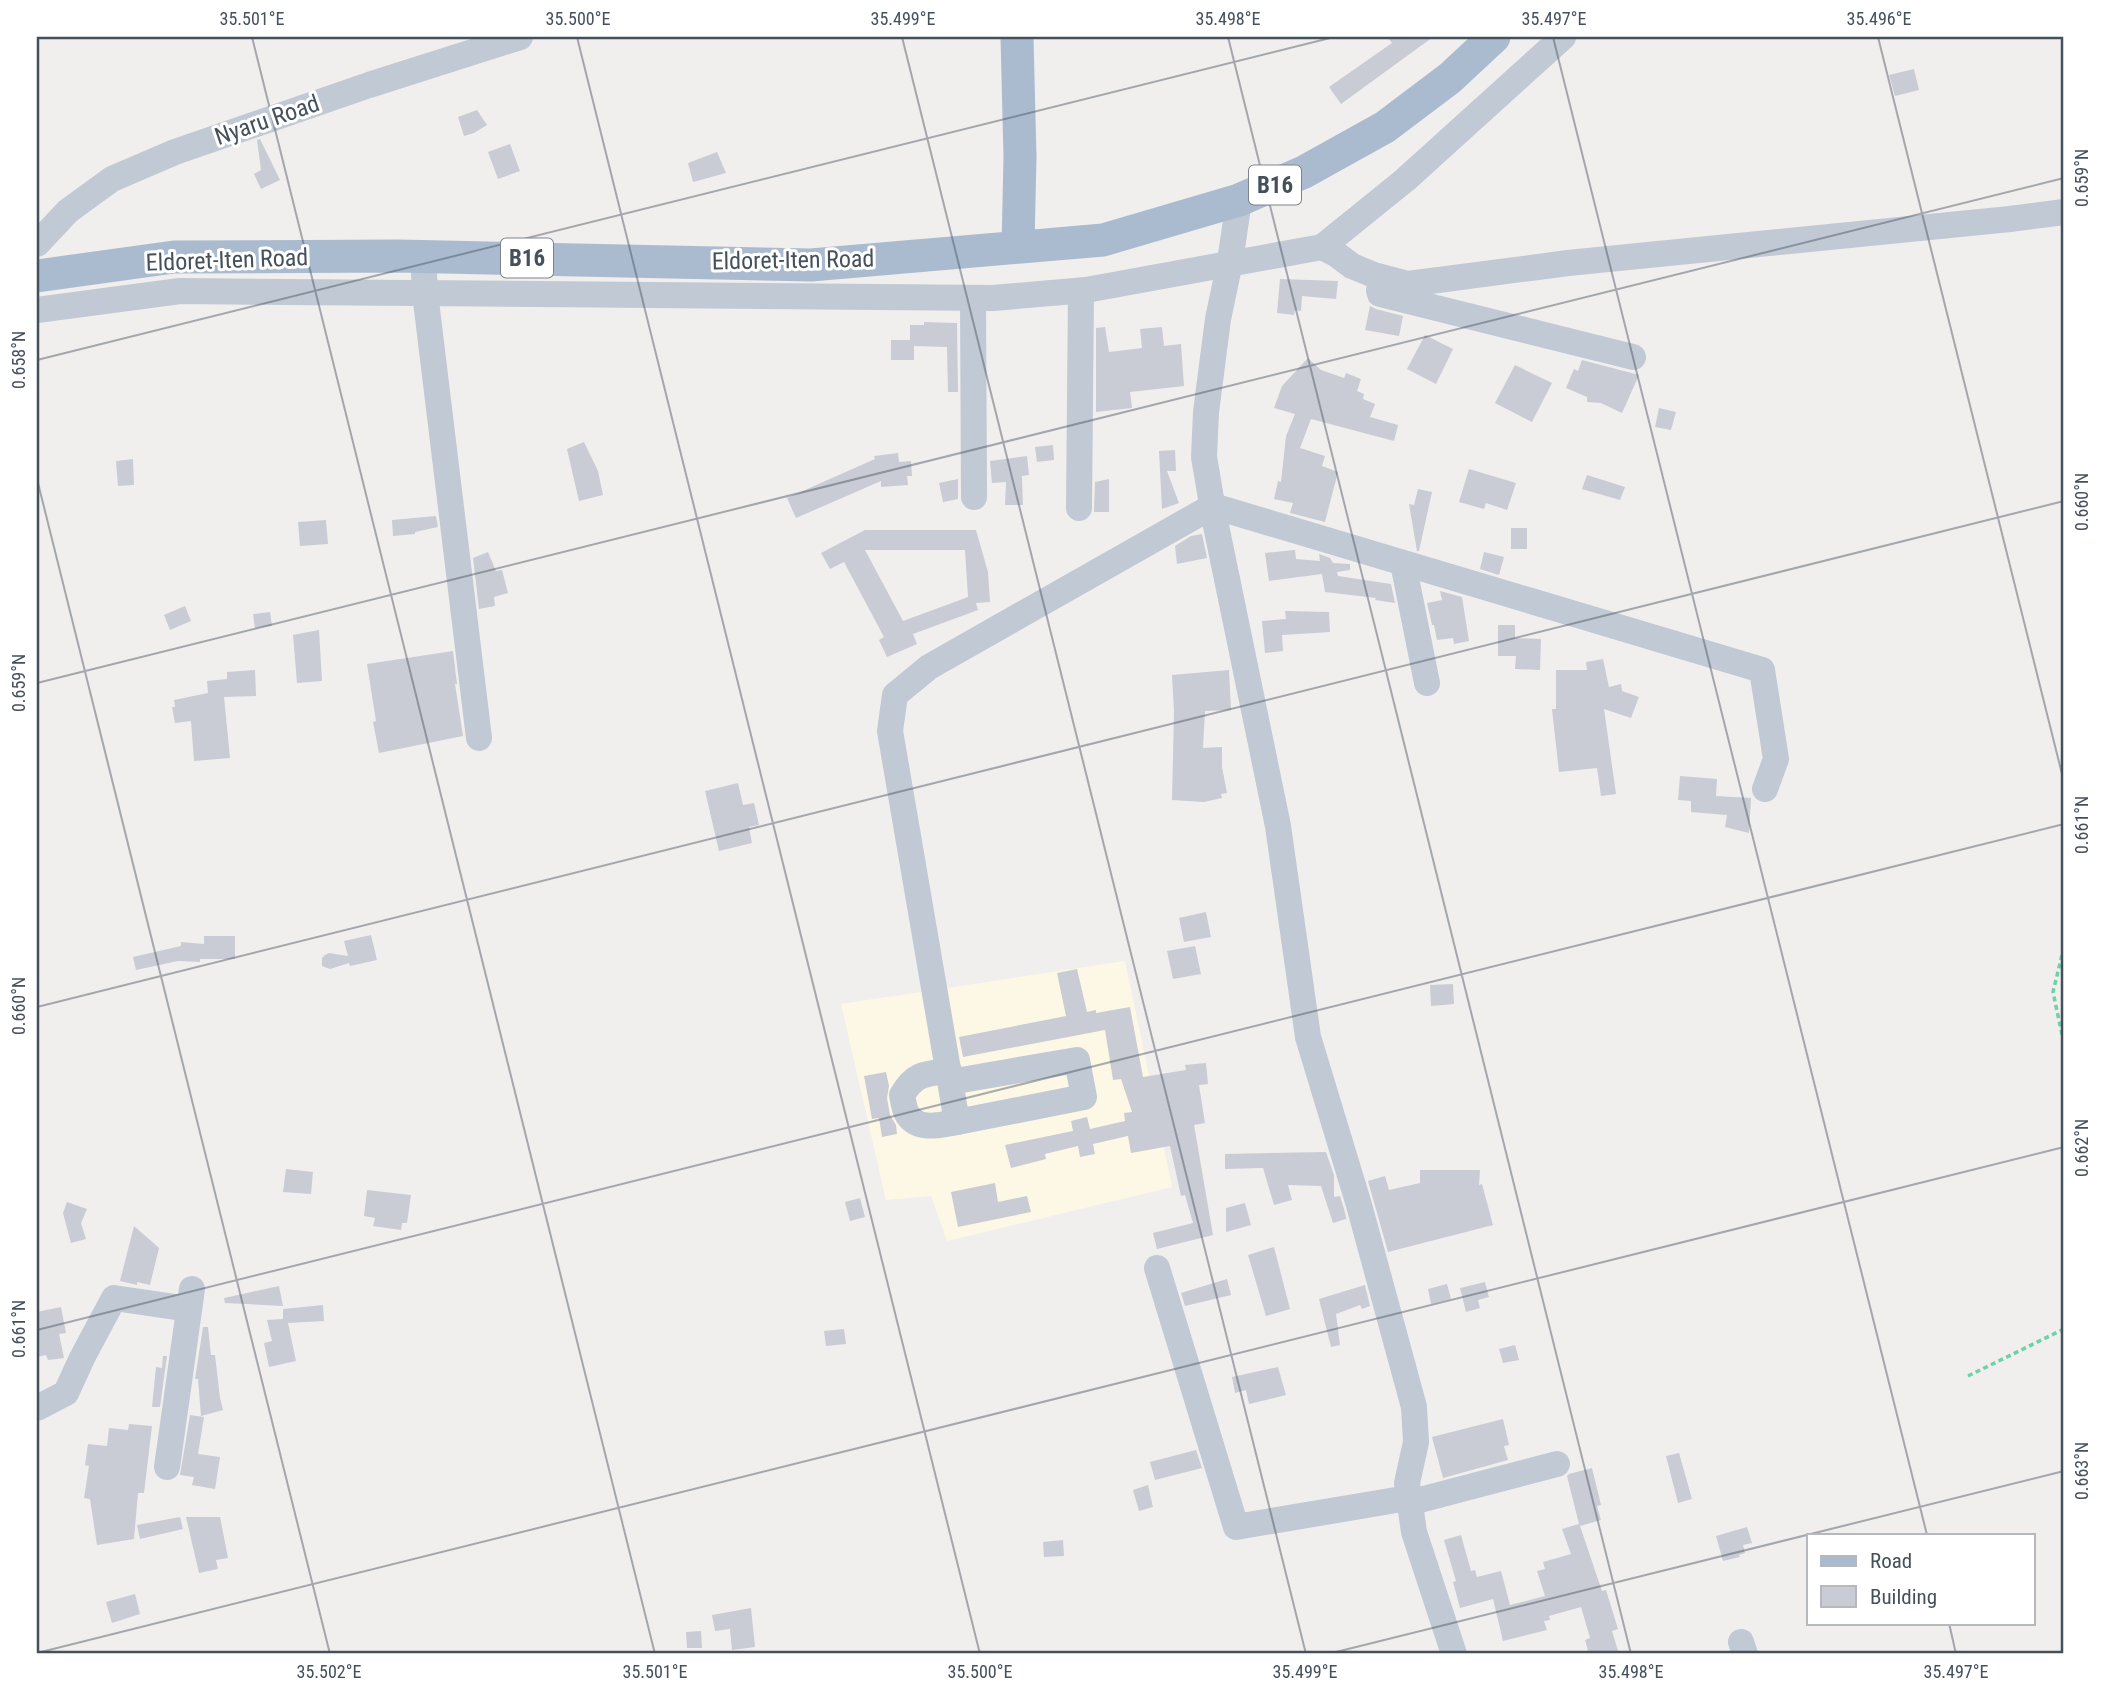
<svg xmlns="http://www.w3.org/2000/svg" width="2101" height="1691" viewBox="0 0 2101 1691" font-family="'Roboto Condensed',sans-serif">
<style>
.commercial{fill:#fdf8e5}
.building{fill:#c9ccd4;fill-rule:evenodd}
.lines{fill:none;stroke-linecap:round;stroke-linejoin:round}
.path{stroke:#6dd3a6;stroke-width:3.5;stroke-dasharray:5 3.5;stroke-linecap:butt}
.minor{stroke:#c0c9d4;stroke-width:26}
.major{stroke:#abbbcf;stroke-width:33}
.ticks{fill:none;stroke:#45505d;stroke-width:2;stroke-opacity:0.45}
.labels{text-anchor:middle;dominant-baseline:central;stroke-width:6;stroke-linejoin:round;paint-order:stroke}
.shield{fill:#fff;stroke:#7d848e;stroke-width:2}
.shield-label{font-size:23px;font-weight:bold;fill:#45505d}
.street-label{font-size:24px;fill:#45505d;stroke:#fff}
.neatline{fill:none;stroke:#45505d;stroke-width:2.5}
.ticks-label{font-size:18px;text-anchor:middle;fill:#45505d}
</style>
<rect width="100%" height="100%" fill="#f1eeee"/>
<path class="commercial" d="M 1125,961 L 1172,1187 L 947,1241 L 931,1196 L 886,1200 L 841,1004 Z"/>
<g class="building">
<path d="M 1387,37 L 1433,37 L 1341,104 L 1329,87 L 1392,43 Z"/>
<path d="M 1914,69 L 1919,90 L 1895,96 L 1889,75 Z"/>
<path d="M 477,110 L 487,125 L 474,133 L 464,136 L 458,117 Z"/>
<path d="M 260,139 L 280,180 L 261,189 L 254,174 L 261,170 L 257,140 Z"/>
<path d="M 510,144 L 520,171 L 498,179 L 488,152 Z"/>
<path d="M 717,152 L 726,173 L 693,182 L 688,163 Z"/>
<path d="M 1280,279 L 1338,281 L 1336,299 L 1302,296 L 1301,311 L 1295,310 L 1294,315 L 1277,313 Z"/>
<path d="M 1370,306 L 1376,309 L 1403,316 L 1399,336 L 1365,330 Z"/>
<path d="M 924,322 L 957,323 L 958,392 L 948,392 L 947,347 L 914,346 L 914,360 L 891,360 L 891,340 L 910,340 L 910,325 L 924,325 Z"/>
<path d="M 1105,327 L 1109,352 L 1142,348 L 1140,329 L 1162,327 L 1164,346 L 1181,344 L 1184,386 L 1130,392 L 1132,408 L 1096,412 L 1096,328 Z"/>
<path d="M 1425,335 L 1453,349 L 1436,384 L 1407,369 Z"/>
<path d="M 1308,358 L 1321,370 L 1344,378 L 1346,373 L 1361,379 L 1357,391 L 1364,394 L 1363,399 L 1375,404 L 1370,417 L 1398,425 L 1394,441 L 1311,419 L 1300,448 L 1325,456 L 1322,466 L 1338,472 L 1325,522 L 1290,513 L 1293,503 L 1274,499 L 1278,481 L 1281,482 L 1286,436 L 1295,414 L 1274,408 L 1282,386 Z"/>
<path d="M 1582,360 L 1639,375 L 1622,413 L 1601,403 L 1587,402 L 1587,397 L 1566,388 L 1574,369 L 1578,371 Z"/>
<path d="M 1515,365 L 1552,383 L 1532,422 L 1495,403 Z"/>
<path d="M 1659,408 L 1676,412 L 1671,430 L 1655,427 Z"/>
<path d="M 584,442 L 598,471 L 603,495 L 579,501 L 567,449 Z"/>
<path d="M 1053,445 L 1054,460 L 1037,462 L 1035,447 Z"/>
<path d="M 1175,450 L 1176,471 L 1167,471 L 1179,503 L 1162,509 L 1159,451 Z"/>
<path d="M 898,453 L 899,462 L 911,461 L 912,476 L 907,476 L 908,485 L 881,487 L 881,481 L 796,518 L 787,498 L 875,459 L 874,456 Z"/>
<path d="M 1027,456 L 1029,475 L 1022,476 L 1023,505 L 1005,505 L 1006,482 L 992,483 L 990,461 Z"/>
<path d="M 133,459 L 134,485 L 118,486 L 116,461 Z"/>
<path d="M 1469,469 L 1516,483 L 1507,510 L 1486,503 L 1484,509 L 1459,502 Z"/>
<path d="M 1587,475 L 1625,487 L 1620,500 L 1582,489 Z"/>
<path d="M 958,479 L 958,499 L 943,502 L 939,483 Z"/>
<path d="M 1109,479 L 1109,512 L 1094,512 L 1095,482 Z"/>
<path d="M 1418,489 L 1432,492 L 1419,551 L 1417,551 L 1409,504 L 1414,505 Z"/>
<path d="M 436,516 L 438,527 L 415,532 L 415,534 L 393,536 L 392,520 Z"/>
<path d="M 326,520 L 328,544 L 300,546 L 298,522 Z"/>
<rect x="1511" y="528" width="16" height="21"/>
<path d="M 865,530 L 976,530 L 988,572 L 990,602 L 976,603 L 978,610 L 913,634 L 917,644 L 887,657 L 879,640 L 884,637 L 844,562 L 830,569 L 821,553 ZM 865,550 L 965,550 L 968,597 L 903,621 Z"/>
<path d="M 1202,534 L 1207,558 L 1177,564 L 1175,546 L 1191,536 Z"/>
<path d="M 1295,550 L 1296,559 L 1320,561 L 1319,554 L 1330,558 L 1333,563 L 1350,564 L 1350,570 L 1337,572 L 1338,576 L 1391,584 L 1395,603 L 1375,600 L 1376,598 L 1325,592 L 1322,574 L 1269,581 L 1265,553 Z"/>
<path d="M 488,552 L 496,571 L 502,570 L 508,593 L 494,597 L 495,606 L 479,609 L 473,558 Z"/>
<path d="M 1484,552 L 1504,557 L 1499,575 L 1480,569 Z"/>
<path d="M 1440,591 L 1462,597 L 1469,641 L 1454,644 L 1453,638 L 1437,640 L 1434,625 L 1432,625 L 1427,603 L 1442,600 Z"/>
<path d="M 185,606 L 191,621 L 170,630 L 164,615 Z"/>
<path d="M 1285,611 L 1329,612 L 1330,632 L 1282,635 L 1283,651 L 1265,653 L 1262,621 L 1286,619 Z"/>
<path d="M 270,612 L 272,626 L 255,628 L 253,614 Z"/>
<path d="M 1498,625 L 1515,625 L 1515,638 L 1541,639 L 1540,670 L 1515,669 L 1516,656 L 1498,656 Z"/>
<path d="M 319,630 L 322,681 L 297,683 L 293,635 Z"/>
<path d="M 453,651 L 457,684 L 455,684 L 463,736 L 379,753 L 373,722 L 376,721 L 367,664 Z"/>
<path d="M 1603,659 L 1609,687 L 1621,684 L 1622,691 L 1639,697 L 1631,718 L 1604,709 L 1616,794 L 1601,796 L 1597,768 L 1559,772 L 1552,709 L 1556,709 L 1556,670 L 1587,670 L 1586,662 Z"/>
<path d="M 255,670 L 256,696 L 224,697 L 230,758 L 194,761 L 191,721 L 175,723 L 172,707 L 175,707 L 174,700 L 208,693 L 207,681 L 227,679 L 227,672 Z"/>
<path d="M 1229,670 L 1231,710 L 1205,711 L 1203,748 L 1222,747 L 1222,767 L 1227,793 L 1221,794 L 1222,798 L 1204,802 L 1172,800 L 1174,712 L 1172,675 Z"/>
<path d="M 1680,776 L 1717,779 L 1716,796 L 1751,798 L 1749,833 L 1725,827 L 1727,815 L 1691,812 L 1691,801 L 1678,800 Z"/>
<path d="M 738,783 L 743,805 L 754,803 L 759,825 L 749,827 L 752,843 L 719,851 L 705,791 Z"/>
<path d="M 1206,912 L 1211,937 L 1184,942 L 1179,918 Z"/>
<path d="M 371,935 L 377,960 L 350,966 L 349,963 L 330,969 L 322,966 L 322,958 L 325,955 L 329,953 L 348,956 L 344,941 Z"/>
<path d="M 204,936 L 235,936 L 235,959 L 200,959 L 200,962 L 178,961 L 136,970 L 133,957 L 181,946 L 181,942 L 204,944 Z"/>
<path d="M 1195,946 L 1201,974 L 1173,979 L 1167,951 Z"/>
<path d="M 1077,969 L 1087,1012 L 1096,1010 L 1096,1013 L 1130,1007 L 1143,1077 L 1186,1070 L 1185,1065 L 1206,1063 L 1208,1084 L 1199,1085 L 1205,1123 L 1194,1125 L 1213,1235 L 1157,1249 L 1153,1233 L 1193,1223 L 1185,1195 L 1181,1196 L 1170,1146 L 1131,1153 L 1128,1136 L 1093,1144 L 1095,1154 L 1080,1157 L 1078,1146 L 1045,1154 L 1046,1159 L 1011,1168 L 1005,1145 L 1073,1131 L 1071,1121 L 1087,1117 L 1090,1129 L 1125,1121 L 1124,1113 L 1132,1112 L 1121,1079 L 1113,1080 L 1105,1030 L 963,1057 L 959,1037 L 1066,1016 L 1057,973 Z"/>
<path d="M 1453,984 L 1454,1004 L 1431,1006 L 1430,985 Z"/>
<path d="M 886,1072 L 889,1086 L 887,1098 L 890,1115 L 896,1125 L 897,1134 L 882,1137 L 879,1118 L 872,1119 L 864,1076 Z"/>
<path d="M 1326,1152 L 1334,1175 L 1334,1197 L 1340,1196 L 1344,1209 L 1347,1221 L 1346,1219 L 1333,1223 L 1321,1186 L 1288,1185 L 1292,1200 L 1274,1205 L 1263,1168 L 1225,1169 L 1225,1154 Z"/>
<path d="M 286,1169 L 313,1172 L 311,1194 L 283,1192 Z"/>
<path d="M 1420,1170 L 1480,1170 L 1479,1185 L 1482,1184 L 1493,1225 L 1388,1252 L 1368,1181 L 1385,1176 L 1389,1190 L 1420,1183 Z"/>
<path d="M 995,1183 L 998,1202 L 1027,1196 L 1031,1212 L 958,1227 L 951,1192 Z"/>
<path d="M 367,1190 L 411,1195 L 407,1223 L 402,1223 L 401,1230 L 373,1226 L 375,1218 L 364,1216 Z"/>
<path d="M 860,1198 L 865,1217 L 850,1221 L 845,1202 Z"/>
<path d="M 67,1202 L 87,1209 L 81,1223 L 86,1239 L 71,1243 L 63,1213 Z"/>
<path d="M 1245,1203 L 1251,1225 L 1226,1232 L 1226,1208 Z"/>
<path d="M 134,1226 L 159,1248 L 150,1285 L 137,1282 L 137,1285 L 120,1281 Z"/>
<path d="M 1274,1247 L 1290,1309 L 1266,1316 L 1248,1255 Z"/>
<path d="M 1227,1279 L 1231,1295 L 1185,1306 L 1181,1293 Z"/>
<path d="M 1485,1282 L 1489,1297 L 1478,1300 L 1480,1308 L 1466,1312 L 1460,1288 Z"/>
<path d="M 1447,1284 L 1451,1299 L 1431,1304 L 1428,1289 Z"/>
<path d="M 1365,1285 L 1370,1306 L 1362,1309 L 1360,1305 L 1336,1314 L 1340,1345 L 1331,1347 L 1319,1299 Z"/>
<path d="M 279,1286 L 283,1306 L 225,1303 L 224,1298 Z"/>
<path d="M 323,1305 L 324,1321 L 288,1323 L 296,1361 L 269,1367 L 264,1343 L 272,1341 L 267,1320 L 283,1319 L 283,1309 Z"/>
<path d="M 61,1307 L 66,1333 L 59,1334 L 64,1358 L 48,1360 L 46,1355 L 37,1357 L 37,1312 Z"/>
<path d="M 203,1327 L 208,1327 L 211,1355 L 215,1355 L 220,1398 L 223,1410 L 201,1416 L 198,1379 L 195,1379 Z"/>
<path d="M 844,1329 L 846,1344 L 826,1346 L 824,1331 Z"/>
<path d="M 1515,1345 L 1519,1360 L 1503,1363 L 1499,1349 Z"/>
<path d="M 163,1356 L 167,1356 L 160,1407 L 152,1407 L 156,1367 L 162,1368 Z"/>
<path d="M 1278,1367 L 1286,1395 L 1249,1404 L 1246,1390 L 1235,1393 L 1232,1377 Z"/>
<path d="M 190,1415 L 204,1417 L 198,1454 L 220,1457 L 215,1489 L 192,1485 L 194,1477 L 180,1475 Z"/>
<path d="M 1503,1419 L 1509,1445 L 1504,1446 L 1508,1460 L 1443,1478 L 1432,1437 Z"/>
<path d="M 129,1424 L 152,1426 L 144,1493 L 138,1493 L 134,1539 L 97,1545 L 90,1499 L 84,1498 L 89,1466 L 85,1465 L 88,1444 L 107,1446 L 109,1428 L 128,1430 Z"/>
<path d="M 1196,1450 L 1202,1468 L 1155,1480 L 1150,1462 Z"/>
<path d="M 1679,1453 L 1692,1499 L 1678,1503 L 1666,1456 Z"/>
<path d="M 1592,1468 L 1601,1505 L 1597,1506 L 1601,1520 L 1580,1526 L 1602,1591 L 1606,1590 L 1618,1629 L 1612,1631 L 1619,1654 L 1589,1654 L 1585,1640 L 1590,1638 L 1581,1607 L 1549,1616 L 1550,1620 L 1544,1621 L 1547,1630 L 1503,1641 L 1493,1599 L 1460,1608 L 1453,1582 L 1456,1581 L 1444,1540 L 1461,1535 L 1471,1571 L 1475,1570 L 1477,1577 L 1501,1571 L 1510,1605 L 1545,1596 L 1537,1571 L 1545,1569 L 1543,1562 L 1571,1554 L 1562,1529 L 1579,1524 L 1567,1476 L 1569,1474 Z"/>
<path d="M 1148,1485 L 1153,1507 L 1139,1511 L 1133,1490 Z"/>
<path d="M 180,1517 L 183,1529 L 140,1539 L 137,1525 Z"/>
<path d="M 186,1517 L 220,1517 L 228,1558 L 216,1560 L 218,1569 L 199,1573 Z"/>
<path d="M 1747,1527 L 1752,1543 L 1743,1545 L 1745,1553 L 1739,1555 L 1740,1557 L 1723,1561 L 1716,1536 Z"/>
<path d="M 1063,1540 L 1064,1556 L 1044,1557 L 1043,1542 Z"/>
<path d="M 135,1594 L 140,1614 L 112,1623 L 106,1602 Z"/>
<path d="M 751,1608 L 755,1647 L 732,1650 L 730,1629 L 715,1631 L 712,1615 Z"/>
<path d="M 701,1631 L 702,1648 L 687,1648 L 686,1632 Z"/>
</g>
<g class="lines">
<g class="path">
<path d="M 2064,947 L 2053,992 L 2064,1044"/>
<path d="M 1968,1376 L 2064,1329"/>
</g>
<g class="minor">
<path d="M 1239,200 L 1230,262 L 1218,319 L 1206,412 L 1204,457 L 1214,516 L 1278,826 L 1308,1037 L 1359,1205 L 1414,1407 L 1416,1442 L 1407,1483 L 1414,1532 L 1454,1654"/>
<path d="M 37,244 L 68,211 L 112,179 L 175,152 L 369,85 L 520,37"/>
<path d="M 1322,247 L 1405,180 L 1563,37"/>
<path d="M 423,256 L 425,293 L 479,738"/>
<path d="M 1379,290 L 1380,294 L 1633,357"/>
<path d="M 973,298 L 974,497"/>
<path d="M 37,310 L 180,291 L 993,298 L 1086,290 L 1322,247 L 1336,254 L 1352,266 L 1374,275 L 1408,284 L 1568,263 L 2010,219 L 2064,212"/>
<path d="M 1079,508 L 1081,291"/>
<path d="M 1403,563 L 1427,683"/>
<path d="M 949,1071 C 925,1074 915,1073 902,1095 C 903,1100 904,1107 906,1112 C 916,1132 940,1125 957,1122"/>
<path d="M 950,1082 L 1077,1060 L 1084,1097 L 957,1122 L 890,731 L 895,695 L 929,667 L 1213,506 L 1762,670 L 1776,759 L 1765,789"/>
<path d="M 1157,1268 L 1236,1527 L 1408,1498 L 1416,1501 L 1557,1464"/>
<path d="M 37,1408 L 66,1393 L 82,1358 L 114,1298 L 189,1309"/>
<path d="M 167,1467 L 192,1289"/>
<path d="M 1741,1642 L 1745,1654"/>
</g>
<g class="major">
<path d="M 1017,37 L 1020,157 L 1018,246"/>
<path d="M 37,276 L 174,257 L 399,256 L 811,265 L 1103,240 L 1239,200 L 1304,172 L 1385,127 L 1450,78 L 1494,37"/>
</g>
</g>
<path class="ticks" d="M 37,37 L 38,37M 252,37 L 655,1654M 577,37 L 980,1654M 902,37 L 1306,1654M 1228,37 L 1631,1654M 1553,37 L 1927,1535M 1878,37 L 2064,782M 37,360 L 1334,37M 37,479 L 330,1654M 37,683 L 2064,178M 37,1007 L 2064,501M 37,1330 L 2064,824M 1949,1623 L 1956,1654M 37,1653 L 2064,1147M 1328,1654 L 2064,1471"/>
<g class="labels">
<g class="shield">
<rect x="1249" y="165.5" width="52" height="39" rx="5"/>
<rect x="501" y="238.5" width="52" height="39" rx="5"/>
</g>
<g class="shield-label">
<text x="1275" y="185">B16</text>
<text x="527" y="258">B16</text>
</g>
<g class="street-label">
<text transform="translate(267 120) rotate(-19)">Nyaru Road</text>
<text transform="translate(227 260) rotate(-2)">Eldoret-Iten Road</text>
<text transform="translate(793 260) rotate(-1)">Eldoret-Iten Road</text>
</g>
</g>
<rect width="2101" height="1691" fill="none" stroke="#ffffff" stroke-width="77"/>
<rect x="1807" y="1534" width="228" height="91" fill="#ffffff" stroke="#b5b9be" stroke-width="2"/>
<rect x="1821" y="1556" width="35" height="10" fill="#abbbcf" stroke="#b5b9be" stroke-width="2"/>
<text x="1870" y="1568" font-size="21" fill="#45505d">Road</text>
<rect x="1821" y="1586" width="35" height="21" fill="#c9ccd4" stroke="#b5b9be" stroke-width="2"/>
<text x="1870" y="1604" font-size="21" fill="#45505d">Building</text>
<rect x="38" y="38" width="2024" height="1614" class="neatline"/>
<g class="ticks-label">
<text x="252" y="25">35.501°E</text>
<text x="578" y="25">35.500°E</text>
<text x="903" y="25">35.499°E</text>
<text x="1228" y="25">35.498°E</text>
<text x="1554" y="25">35.497°E</text>
<text x="1879" y="25">35.496°E</text>
<text transform="translate(2082 178) rotate(-90)" y="6">0.659°N</text>
<text transform="translate(19 360) rotate(-90)" y="6">0.658°N</text>
<text transform="translate(2082 502) rotate(-90)" y="6">0.660°N</text>
<text transform="translate(19 683) rotate(-90)" y="6">0.659°N</text>
<text transform="translate(2082 825) rotate(-90)" y="6">0.661°N</text>
<text transform="translate(19 1006) rotate(-90)" y="6">0.660°N</text>
<text transform="translate(2082 1148) rotate(-90)" y="6">0.662°N</text>
<text transform="translate(19 1329) rotate(-90)" y="6">0.661°N</text>
<text transform="translate(2082 1471) rotate(-90)" y="6">0.663°N</text>
<text x="329" y="1678">35.502°E</text>
<text x="655" y="1678">35.501°E</text>
<text x="980" y="1678">35.500°E</text>
<text x="1305" y="1678">35.499°E</text>
<text x="1631" y="1678">35.498°E</text>
<text x="1956" y="1678">35.497°E</text>
</g>
</svg>
